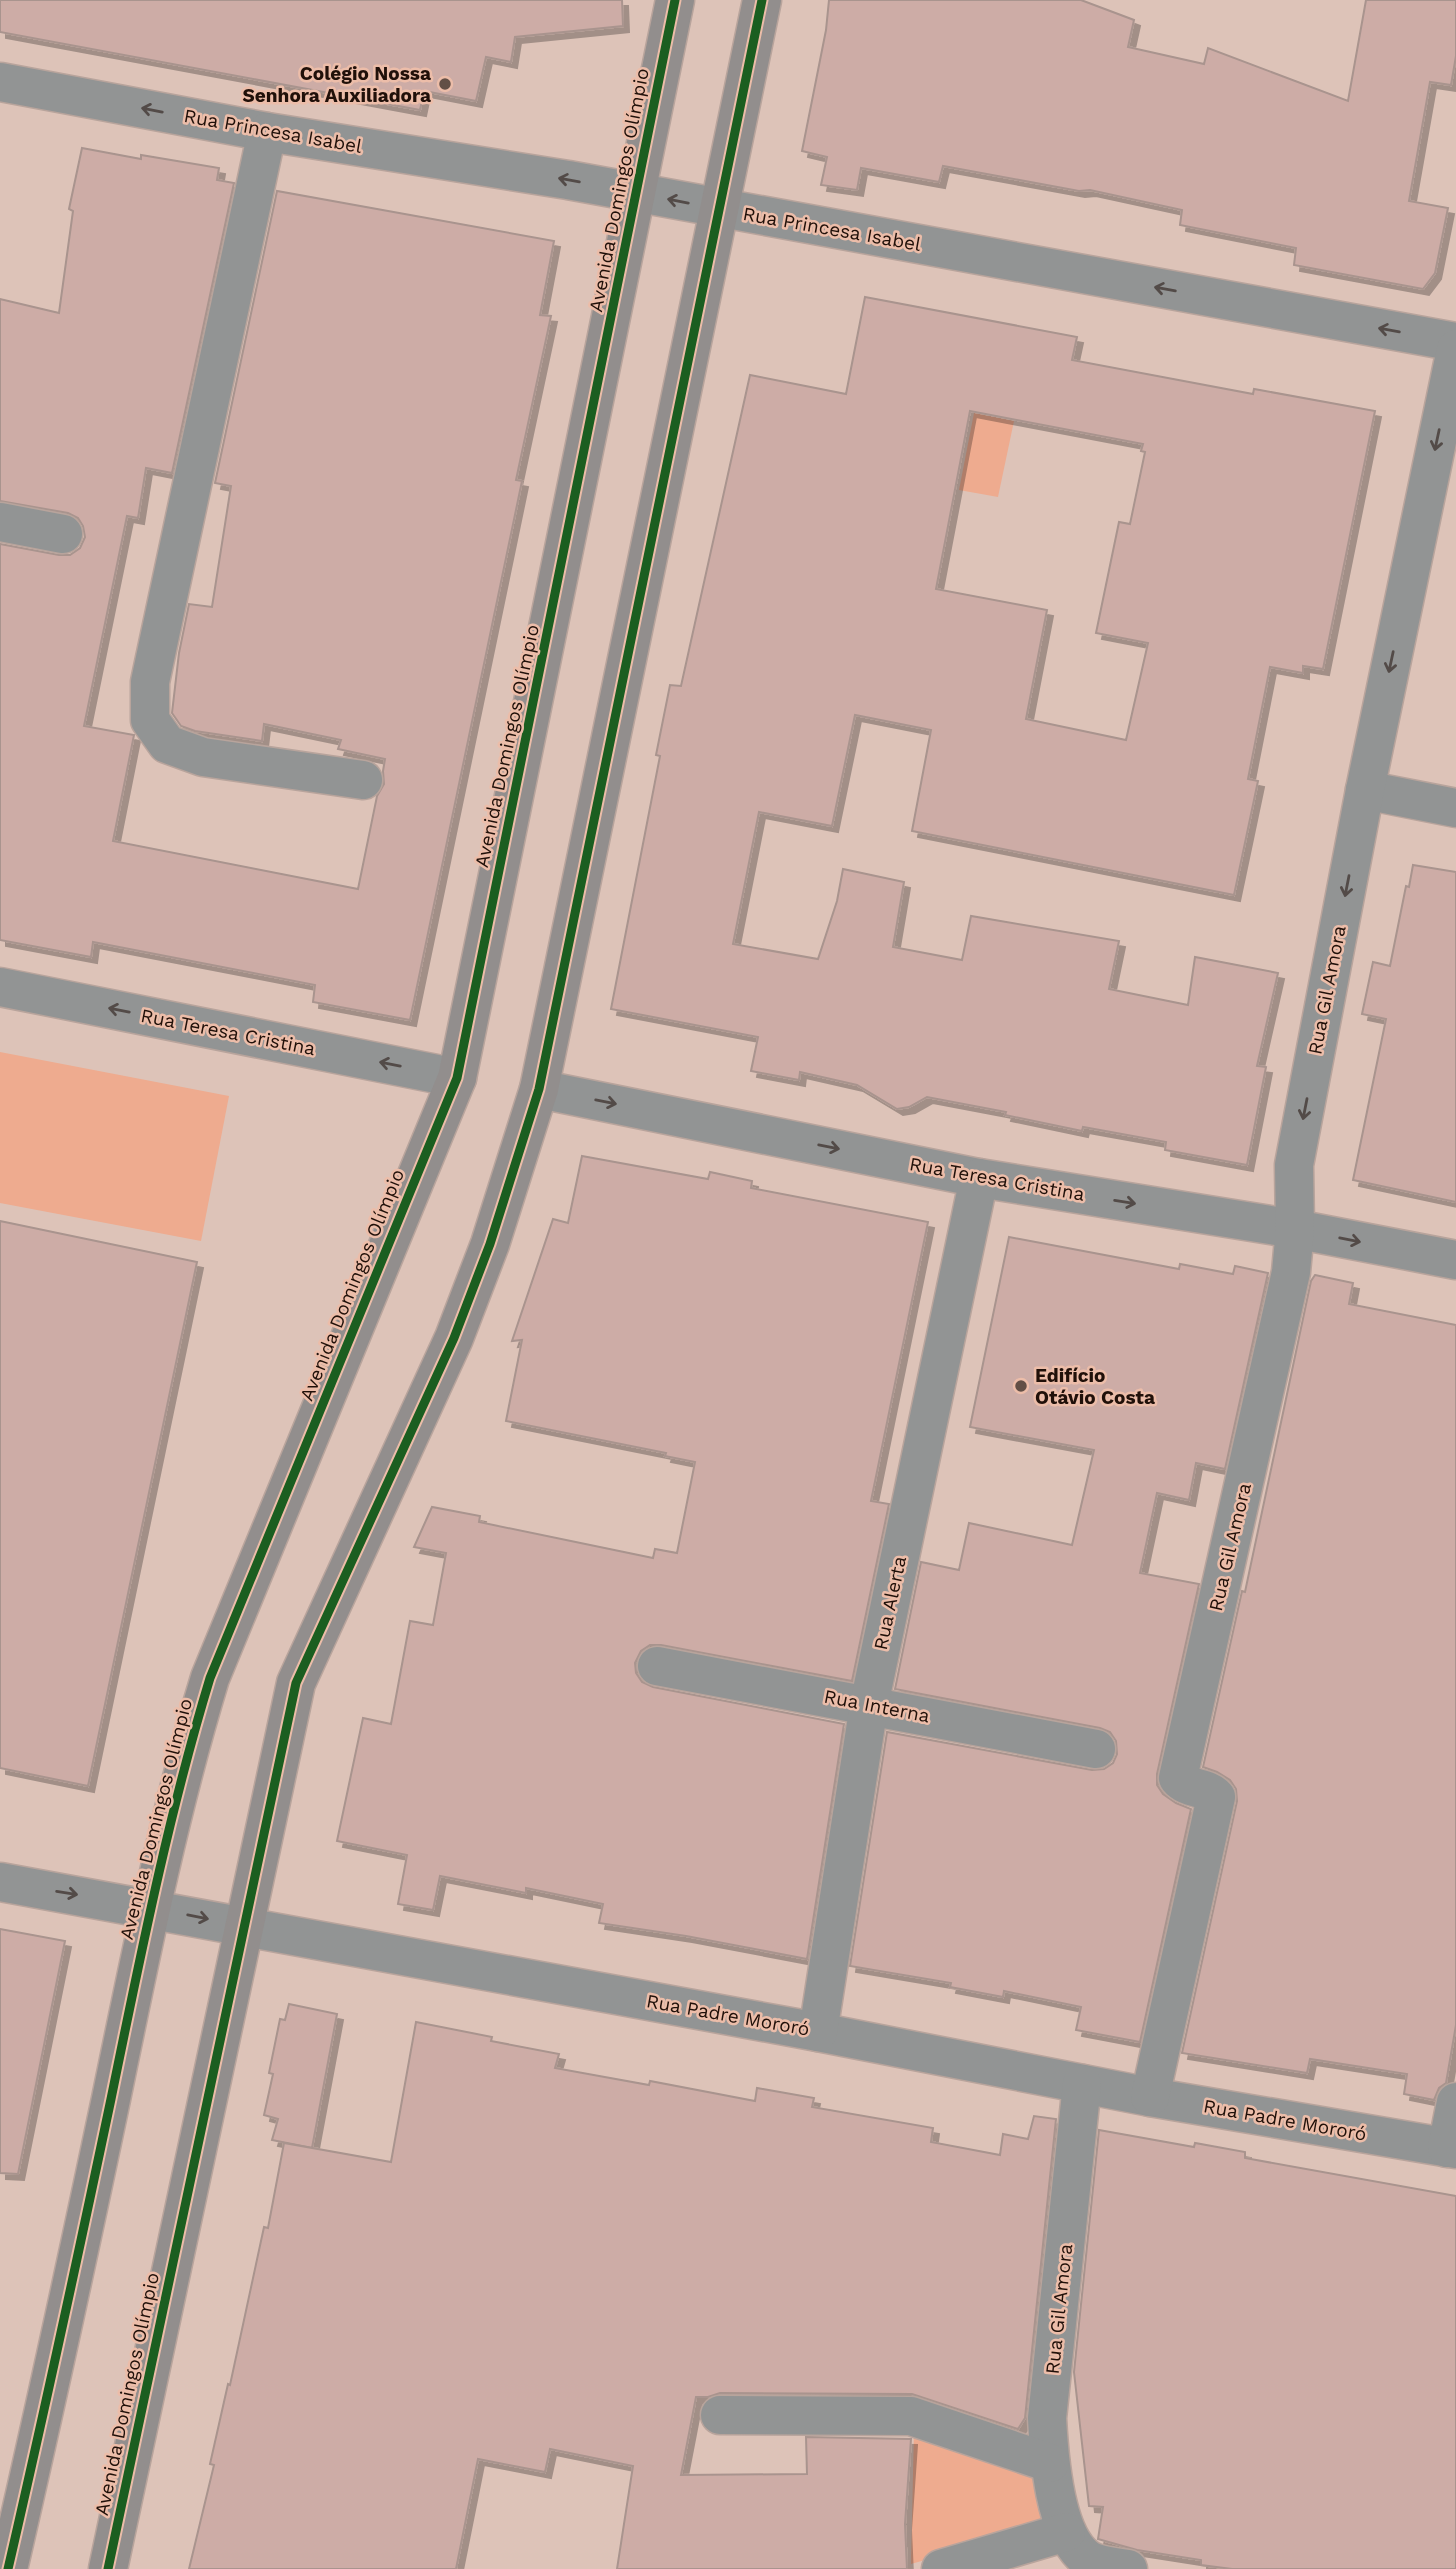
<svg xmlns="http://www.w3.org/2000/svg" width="1456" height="2569" viewBox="0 0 1456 2569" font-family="'Work Sans',sans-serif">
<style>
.green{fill:#eeab8f}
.building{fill:#cdaca6;stroke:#a9948e;stroke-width:2;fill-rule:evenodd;filter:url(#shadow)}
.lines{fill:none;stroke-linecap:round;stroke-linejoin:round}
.minor-casing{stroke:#b8a49c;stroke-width:41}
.major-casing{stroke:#b8a49c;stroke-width:41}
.minor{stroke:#929494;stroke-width:38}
.major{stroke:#928e8d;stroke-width:38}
.cycleway-casing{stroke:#ecbda9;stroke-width:13}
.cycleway{stroke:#1b5e20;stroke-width:9}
.oneway{stroke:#534b48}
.poi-dot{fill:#624f46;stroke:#ecbda9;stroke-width:2.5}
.labels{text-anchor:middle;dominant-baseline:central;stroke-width:5;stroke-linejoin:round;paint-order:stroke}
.poi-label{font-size:19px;font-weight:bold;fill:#201009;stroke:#ecbda9;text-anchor:end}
.street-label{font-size:19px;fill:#201009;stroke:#ecbda9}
</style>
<defs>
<filter id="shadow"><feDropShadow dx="6" dy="6" stdDeviation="0" flood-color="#0004"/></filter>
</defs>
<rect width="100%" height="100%" fill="#ddc3b8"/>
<g class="green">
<path d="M 974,413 L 1014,421 L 998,497 L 959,490 Z"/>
<path d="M 0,1052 L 229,1096 L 201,1241 L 0,1203 Z"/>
<path d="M 914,2429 L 1042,2469 L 1044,2526 L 911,2564 Z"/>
</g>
<g class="building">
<path d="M 0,0 L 622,0 L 623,26 L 515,37 L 511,62 L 486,57 L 476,101 L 424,91 L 420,110 L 0,32 Z"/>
<path d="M 829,0 L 1081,0 L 1134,20 L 1128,47 L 1204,64 L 1208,48 L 1348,101 L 1366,0 L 1456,0 L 1456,56 L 1451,85 L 1430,82 L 1409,201 L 1448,208 L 1435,273 L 1423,289 L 1294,265 L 1296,248 L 1180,225 L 1182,210 L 1090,190 L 1079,191 L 943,166 L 939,182 L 861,168 L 857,190 L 821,185 L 827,157 L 802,151 L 826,30 Z"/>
<path d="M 82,148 L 141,159 L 141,155 L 219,168 L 217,180 L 234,183 L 172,473 L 146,468 L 138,518 L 127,516 L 84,726 L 134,735 L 113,841 L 358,889 L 377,796 L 384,784 L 383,771 L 385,759 L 338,749 L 341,740 L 264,724 L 262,741 L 195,731 L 181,726 L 172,713 L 179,653 L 189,604 L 212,607 L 231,486 L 215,483 L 277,191 L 554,241 L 540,315 L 551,316 L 516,480 L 522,481 L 410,1020 L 313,1002 L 315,985 L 93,942 L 91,957 L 0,940 L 0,544 L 59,555 L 70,555 L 80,548 L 85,537 L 83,526 L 78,518 L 68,513 L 0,501 L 0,299 L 59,313 L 73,211 L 69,209 Z"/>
<path d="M 865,297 L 1077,337 L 1072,360 L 1253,394 L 1254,389 L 1375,411 L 1323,669 L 1303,666 L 1303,673 L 1270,667 L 1248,779 L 1258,781 L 1234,895 L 912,831 L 931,730 L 855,715 L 832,826 L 759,812 L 733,944 L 818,959 L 837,901 L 843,869 L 904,882 L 893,947 L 962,960 L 971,916 L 1119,941 L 1109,989 L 1188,1005 L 1195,957 L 1278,973 L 1257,1066 L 1266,1067 L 1247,1165 L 1165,1150 L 1166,1142 L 1083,1127 L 1082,1131 L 1005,1115 L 1006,1112 L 927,1097 L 909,1107 L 897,1109 L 857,1085 L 800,1072 L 799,1080 L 751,1071 L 758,1037 L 611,1009 L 660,756 L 656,755 L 670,685 L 681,686 L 750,375 L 846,394 ZM 970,411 L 1143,444 L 1141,451 L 1145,452 L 1130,524 L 1119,522 L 1096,633 L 1148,643 L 1126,740 L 1026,719 L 1047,610 L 936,589 Z"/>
<path d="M 1413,865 L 1456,872 L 1456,1202 L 1353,1180 L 1386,1019 L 1362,1014 L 1373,962 L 1390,966 L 1406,886 L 1409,887 Z"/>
<path d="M 582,1156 L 708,1179 L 710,1172 L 752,1181 L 751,1188 L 928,1222 L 871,1501 L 889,1504 L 852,1681 L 661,1645 L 650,1645 L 641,1651 L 635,1663 L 636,1673 L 642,1682 L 653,1687 L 844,1724 L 807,1959 L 686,1936 L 599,1923 L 603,1904 L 526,1888 L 526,1893 L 440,1876 L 433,1910 L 398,1904 L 407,1855 L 337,1841 L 363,1718 L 391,1724 L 410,1621 L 433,1625 L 446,1553 L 414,1547 L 432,1507 L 480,1516 L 479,1522 L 653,1558 L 655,1549 L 677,1553 L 695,1462 L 665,1456 L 666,1453 L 506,1421 L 522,1340 L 512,1341 L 553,1219 L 568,1223 Z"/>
<path d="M 0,1221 L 197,1262 L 88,1786 L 0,1768 Z"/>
<path d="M 1009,1237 L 1179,1269 L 1180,1264 L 1233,1274 L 1235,1266 L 1268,1273 L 1225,1469 L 1196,1463 L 1189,1500 L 1157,1493 L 1140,1573 L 1199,1584 L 1157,1774 L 1157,1785 L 1163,1794 L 1176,1803 L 1191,1809 L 1140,2042 L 1076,2030 L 1081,2007 L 1004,1991 L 1003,1997 L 950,1987 L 951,1983 L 850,1966 L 887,1732 L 1092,1770 L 1104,1769 L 1113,1763 L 1117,1754 L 1116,1741 L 1110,1732 L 1100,1728 L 895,1689 L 921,1562 L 959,1570 L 969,1523 L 1072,1545 L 1094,1450 L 970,1427 Z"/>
<path d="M 1315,1275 L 1353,1283 L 1349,1304 L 1456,1325 L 1456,2025 L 1446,2083 L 1439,2088 L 1434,2100 L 1404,2094 L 1407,2074 L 1310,2059 L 1307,2073 L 1182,2053 L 1237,1801 L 1236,1789 L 1230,1780 L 1217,1772 L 1203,1767 L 1242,1591 L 1245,1592 L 1311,1281 Z"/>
<path d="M 0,1929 L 65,1941 L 18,2174 L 0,2173 Z"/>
<path d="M 289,2004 L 337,2014 L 312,2148 L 272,2140 L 278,2119 L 264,2115 L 273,2074 L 269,2073 L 280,2019 L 285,2020 Z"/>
<path d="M 416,2022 L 492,2037 L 491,2041 L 559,2054 L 555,2068 L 649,2085 L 650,2081 L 755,2101 L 757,2088 L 814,2098 L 812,2107 L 933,2128 L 931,2142 L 1000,2155 L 1003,2134 L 1028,2139 L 1034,2116 L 1056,2119 L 1025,2418 L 1018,2429 L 912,2394 L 720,2393 L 708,2397 L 696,2397 L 681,2475 L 807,2474 L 806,2437 L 911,2439 L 905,2524 L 907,2569 L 617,2569 L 633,2466 L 550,2449 L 545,2472 L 478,2459 L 456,2569 L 189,2569 L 214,2465 L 210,2464 L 228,2384 L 230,2385 L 264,2227 L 268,2228 L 284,2143 L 391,2162 Z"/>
<path d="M 1099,2130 L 1194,2147 L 1195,2143 L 1245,2152 L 1245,2158 L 1456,2196 L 1456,2569 L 1232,2569 L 1201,2565 L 1201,2560 L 1137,2550 L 1098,2539 L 1103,2507 L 1089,2506 L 1074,2372 Z"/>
</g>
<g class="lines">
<defs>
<g id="minor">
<path d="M 0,82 L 267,132 L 568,180 L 1456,342"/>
<path d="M 267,132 L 150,682 L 150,720 L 167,744 L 203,757 L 363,780"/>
<path d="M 0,522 L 63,534"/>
<path d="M 1365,790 L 1456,808"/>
<path d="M 0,987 L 457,1078"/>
<path d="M 539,1089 L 979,1178 L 1295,1229 L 1456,1260"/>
<path d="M 657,1666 L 1096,1749"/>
<path d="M 0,1882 L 818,2032 L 1150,2097 L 1456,2149"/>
<path d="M 818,2032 L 869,1705 L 979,1178"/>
<path d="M 1082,2084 L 1047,2418 C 1049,2456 1054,2533 1086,2558 C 1096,2566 1116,2567 1128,2569"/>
<path d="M 1150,2097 L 1216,1797 C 1206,1786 1188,1790 1178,1778 L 1291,1272 L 1295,1229 L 1294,1165 L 1365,790 L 1456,349"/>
<path d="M 1447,2148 L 1456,2102"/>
<path d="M 720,2415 L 911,2416 L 1050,2463"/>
<path d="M 941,2569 L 1066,2532"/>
</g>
<g id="major">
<path d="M 8,2569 C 44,2413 78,2256 111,2099 C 140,1958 168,1816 210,1678 L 457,1078 L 675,0"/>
<path d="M 108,2569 L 296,1683 L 454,1338 L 490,1244 L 539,1089 L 762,0"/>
</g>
</defs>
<use href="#minor" class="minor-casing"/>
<use href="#major" class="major-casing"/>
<use href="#minor" class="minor"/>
<use href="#major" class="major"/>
<defs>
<g id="cycleway">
<path d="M 8,2569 C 44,2413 78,2256 111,2099 C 140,1958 168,1816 210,1678 L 457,1078 L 675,0"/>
<path d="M 108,2569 L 296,1683 L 454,1338 L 490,1244 L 539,1089 L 762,0"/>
</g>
</defs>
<use href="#cycleway" class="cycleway-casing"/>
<use href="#cycleway" class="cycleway"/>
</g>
<defs><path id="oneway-shaft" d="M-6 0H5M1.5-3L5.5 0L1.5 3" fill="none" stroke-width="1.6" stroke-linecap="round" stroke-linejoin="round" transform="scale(1.75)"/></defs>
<g class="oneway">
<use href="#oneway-shaft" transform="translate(152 110) rotate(-169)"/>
<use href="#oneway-shaft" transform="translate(569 180) rotate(-170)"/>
<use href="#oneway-shaft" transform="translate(678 201) rotate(-169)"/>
<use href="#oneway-shaft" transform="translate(1165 289) rotate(-170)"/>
<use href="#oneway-shaft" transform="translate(1389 330) rotate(-170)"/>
<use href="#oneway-shaft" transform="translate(1437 440) rotate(102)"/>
<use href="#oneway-shaft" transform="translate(1391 662) rotate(102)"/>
<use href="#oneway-shaft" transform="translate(1347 886) rotate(101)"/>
<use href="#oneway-shaft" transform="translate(119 1010) rotate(-169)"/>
<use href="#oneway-shaft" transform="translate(390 1064) rotate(-169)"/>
<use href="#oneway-shaft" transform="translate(606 1102) rotate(11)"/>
<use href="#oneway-shaft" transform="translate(1305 1109) rotate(101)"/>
<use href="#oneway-shaft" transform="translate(829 1147) rotate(11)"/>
<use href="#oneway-shaft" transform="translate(1125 1202) rotate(9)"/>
<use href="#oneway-shaft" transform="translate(1350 1240) rotate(11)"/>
<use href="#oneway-shaft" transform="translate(67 1893) rotate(9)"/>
<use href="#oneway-shaft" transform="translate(198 1917) rotate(11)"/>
</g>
<g class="poi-dot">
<circle cx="445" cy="84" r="7"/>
<circle cx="1021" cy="1386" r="7"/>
</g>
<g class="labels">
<g class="poi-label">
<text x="431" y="73">Colégio Nossa<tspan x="431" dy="22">Senhora Auxiliadora</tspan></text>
<text x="1035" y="1375" text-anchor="start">Edifício<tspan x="1035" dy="22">Otávio Costa</tspan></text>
</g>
<g class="street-label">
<text transform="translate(273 131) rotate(10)">Rua Princesa Isabel</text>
<text transform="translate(619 190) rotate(-79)">Avenida Domingos Olímpio</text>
<text transform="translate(832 229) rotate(10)">Rua Princesa Isabel</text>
<text transform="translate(507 746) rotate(-78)">Avenida Domingos Olímpio</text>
<text transform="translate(1327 990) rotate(-79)">Rua Gil Amora</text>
<text transform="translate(228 1032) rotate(11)">Rua Teresa Cristina</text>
<text transform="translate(997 1179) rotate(10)">Rua Teresa Cristina</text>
<text transform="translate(352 1285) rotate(-68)">Avenida Domingos Olímpio</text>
<text transform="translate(1230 1547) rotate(-77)">Rua Gil Amora</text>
<text transform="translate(890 1603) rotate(-78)">Rua Alerta</text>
<text transform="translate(877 1706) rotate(11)">Rua Interna</text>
<text transform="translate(156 1819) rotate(-76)">Avenida Domingos Olímpio</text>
<text transform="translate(728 2015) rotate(10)">Rua Padre Mororó</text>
<text transform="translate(1285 2120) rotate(10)">Rua Padre Mororó</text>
<text transform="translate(1059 2309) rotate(-84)">Rua Gil Amora</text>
<text transform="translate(127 2394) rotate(-78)">Avenida Domingos Olímpio</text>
</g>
</g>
</svg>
